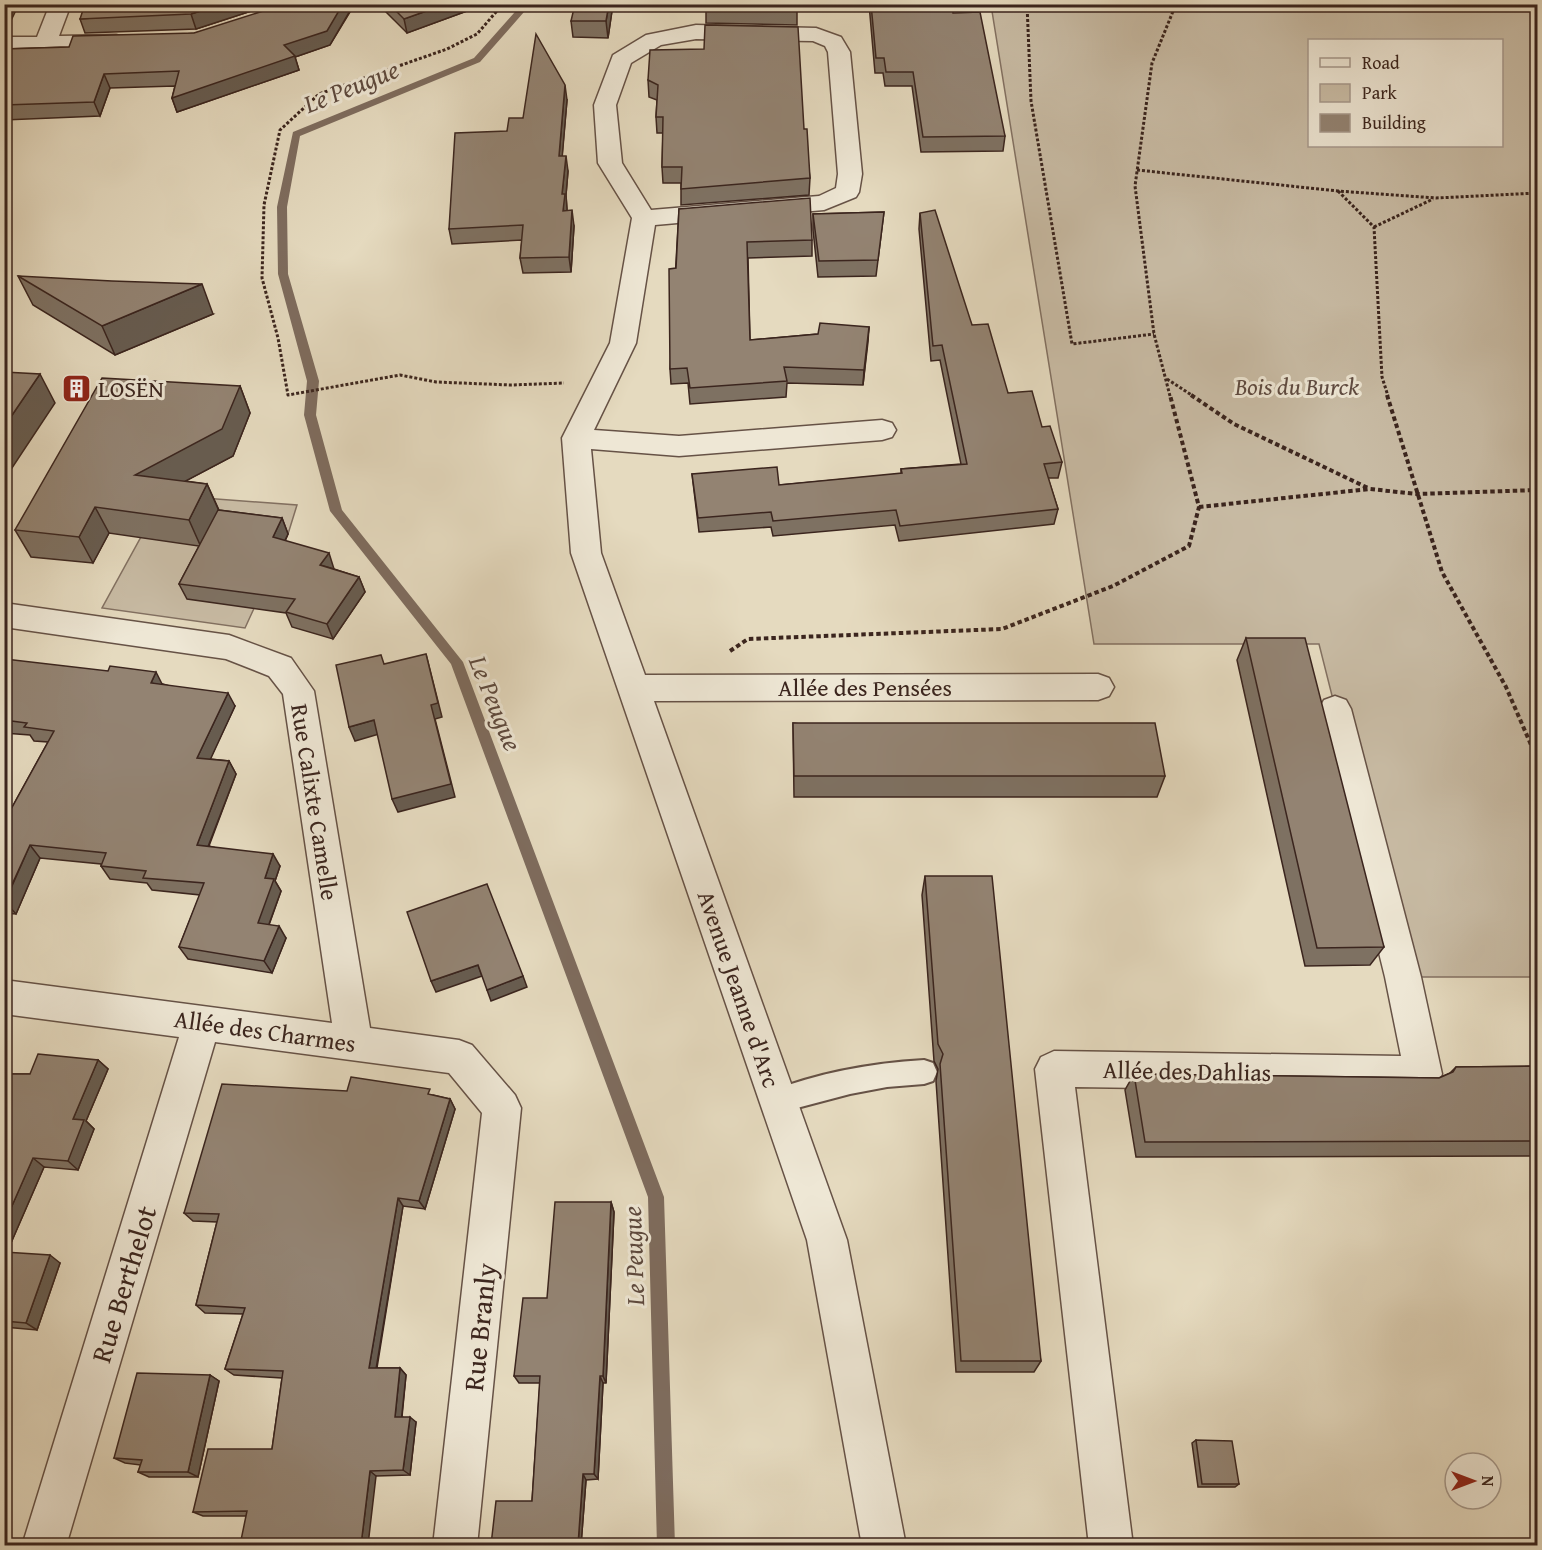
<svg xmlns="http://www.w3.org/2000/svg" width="1542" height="1550" viewBox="0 0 1542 1550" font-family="'Gentium Book Plus',serif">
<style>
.green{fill:#c8bba4;stroke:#827061;stroke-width:1.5;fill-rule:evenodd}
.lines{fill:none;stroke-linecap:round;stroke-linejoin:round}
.stream{fill:#7e6c5e;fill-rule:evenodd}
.service-casing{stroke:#665246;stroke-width:4}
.minor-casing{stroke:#665246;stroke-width:3}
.path-far1{stroke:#3b251e;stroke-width:3;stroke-dasharray:3 2;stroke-linecap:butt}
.path{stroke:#3b251e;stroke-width:4;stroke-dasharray:4.5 3;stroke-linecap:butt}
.service{fill:#eee7d5;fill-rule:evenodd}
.minor{fill:#eee7d5;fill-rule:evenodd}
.wall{fill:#7e7162;stroke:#3b251e;stroke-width:1.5}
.shaded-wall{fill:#675c50;stroke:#3b251e;stroke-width:1.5}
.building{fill:#938372;stroke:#3b251e;stroke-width:1.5}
.labels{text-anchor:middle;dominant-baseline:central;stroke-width:6;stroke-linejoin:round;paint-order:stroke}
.park-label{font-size:24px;font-style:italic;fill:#5e4a40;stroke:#eee7d5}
.poi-label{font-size:24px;fill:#3b251e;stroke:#eee7d5;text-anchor:start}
.street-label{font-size:24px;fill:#3b251e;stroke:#eee7d5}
.water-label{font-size:26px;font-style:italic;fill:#5d493e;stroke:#eee7d5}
.near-street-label{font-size:28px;fill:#3b251e;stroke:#eee7d5}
</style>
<rect width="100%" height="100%" fill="#e5dabf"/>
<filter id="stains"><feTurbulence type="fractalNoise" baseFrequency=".00333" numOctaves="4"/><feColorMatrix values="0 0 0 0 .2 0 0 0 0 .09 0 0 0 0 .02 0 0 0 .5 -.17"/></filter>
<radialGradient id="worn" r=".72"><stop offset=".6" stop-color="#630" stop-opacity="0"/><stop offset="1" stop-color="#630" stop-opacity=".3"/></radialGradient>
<g class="green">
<path d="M 991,5 L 1537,5 L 1537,977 L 1403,977 L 1319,644 L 1094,644 ZM 1310,40 L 1502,40 L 1502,146 L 1310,146 Z"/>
<path d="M 164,495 L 297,505 L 288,534 L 245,628 L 102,608 Z"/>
</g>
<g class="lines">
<path class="stream" d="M 522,4 L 531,4 L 480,62 L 300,136 L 287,207 L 288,274 L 319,381 L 316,415 L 342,510 L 463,662 L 664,1197 L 675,1546 L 657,1546 L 648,1197 L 451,664 L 330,511 L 304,415 L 307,381 L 278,274 L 277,207 L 293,132 L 474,58 Z"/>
<defs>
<path id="service" d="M 924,1060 L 933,1063 L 937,1072 L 933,1081 L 924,1084 L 887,1087 L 850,1094 L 778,1113 L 769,1110 L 765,1101 L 769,1092 C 817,1073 872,1063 924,1060 Z"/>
<g id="minor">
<path d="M 50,4 L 71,4 L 59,36 L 116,35 L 124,37 L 127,42 L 124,47 L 116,49 L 4,51 L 4,37 L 37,37 Z"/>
<path d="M 696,25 L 816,28 L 841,37 L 850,52 L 862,174 L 859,192 L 856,197 L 824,210 L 655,225 L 636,343 L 594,430 L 679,436 L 882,420 L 892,423 L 896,430 L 892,437 L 882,440 L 679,456 L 591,449 L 601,553 L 645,675 L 1098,674 L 1109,678 L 1114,687 L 1109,696 L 1098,700 L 654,701 L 847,1240 L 906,1546 L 862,1546 L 807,1240 L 571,553 L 562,438 L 610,343 L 632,218 L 598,163 L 594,105 L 613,55 L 646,35 ZM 696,39 L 813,41 L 825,46 L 828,52 L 838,174 L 836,188 L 819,196 L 651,210 L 622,163 L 616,105 L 631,63 L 661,45 Z"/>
<path d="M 4,603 L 229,635 L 291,658 L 314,691 L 370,1028 L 459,1040 L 472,1045 L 515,1095 L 521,1108 L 477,1546 L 433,1546 L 482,1113 L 449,1073 L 215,1042 L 66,1546 L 22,1546 L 179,1037 L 4,1014 L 4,980 L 332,1023 L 283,694 L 269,676 L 226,659 L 4,627 Z"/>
<path d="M 1335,696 L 1346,700 L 1351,709 L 1421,977 L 1442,1074 L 1436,1086 L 1423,1092 L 1075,1087 L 1133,1546 L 1089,1546 L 1035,1069 L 1041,1057 L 1054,1051 L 1401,1056 L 1385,977 L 1319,709 L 1324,700 Z"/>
</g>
</defs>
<use href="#service" class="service-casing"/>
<use href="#minor" class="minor-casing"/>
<g class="path-far1">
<path d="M 503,4 L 477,34 L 447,49 L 319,94 L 280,130 L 264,205 L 262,278 L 278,338 L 288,395 L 400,375 L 436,382 L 511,385 L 564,383"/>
<path d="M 1027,4 L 1031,101 L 1072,344 L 1154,334"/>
<path d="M 1137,170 L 1338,191 L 1436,198 L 1538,193"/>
<path d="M 1338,191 L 1374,227 L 1382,377 L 1388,396"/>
<path d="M 1374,227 L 1433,199"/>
<path d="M 1167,379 L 1193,396"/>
<path d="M 1170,396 L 1154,334 L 1135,186 L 1152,63 L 1176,4"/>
</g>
<g class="path">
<path d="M 1191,395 L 1234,424 L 1368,488"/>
<path d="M 1387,395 L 1442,572 L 1506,687 L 1538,761"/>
<path d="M 1199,507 L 1370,489 L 1417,494 L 1538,490"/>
<path d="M 730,651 L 748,639 L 1002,629 L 1113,586 L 1189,546 L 1199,507 L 1170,395"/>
</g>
<use href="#service" class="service"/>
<use href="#minor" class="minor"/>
</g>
<g class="wall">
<path d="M 273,4 L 196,29 L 85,33 L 80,19 Z"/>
<path d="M 378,4 L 486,4 L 407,33 Z"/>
<path d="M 613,4 L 608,38 L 573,37 L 571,21 Z"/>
<path d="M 706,4 L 797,4 L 797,25 L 706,23 Z"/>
<path d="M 869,4 L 952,4 L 953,13 L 1005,136 L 1003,151 L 921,152 L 912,86 L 885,86 L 883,73 L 875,73 Z"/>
<path d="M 353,7 L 330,45 L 295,57 L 299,70 L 177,112 L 172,98 L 175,86 L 110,88 L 100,116 L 4,120 L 4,49 L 69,47 L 194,33 Z"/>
<path d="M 648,80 L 804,129 L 810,178 L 809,195 L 681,205 L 681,183 L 663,183 L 662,167 L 663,133 L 657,133 L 656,117 L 657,100 L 649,97 Z"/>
<path d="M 567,100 L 562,156 L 568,171 L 566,195 L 567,210 L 574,226 L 571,272 L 523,273 L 520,258 L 522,240 L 452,244 L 449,229 L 507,131 L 523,118 Z"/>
<path d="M 679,209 L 812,240 L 812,256 L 748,258 L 750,340 L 818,334 L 869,327 L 863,385 L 787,383 L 786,397 L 690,404 L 688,383 L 671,384 L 670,369 Z"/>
<path d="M 884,212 L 876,276 L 818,277 L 813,230 L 813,214 Z"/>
<path d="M 920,213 L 972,325 L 1008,393 L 1042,427 L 1062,462 L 1058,478 L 1048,478 L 1058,509 L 1054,524 L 899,541 L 895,525 L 773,536 L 771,527 L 699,532 L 692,474 L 779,485 L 901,474 L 901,469 L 961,464 L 940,360 L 931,361 L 919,229 Z"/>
<path d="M 18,276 L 213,314 L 115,355 L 33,305 Z"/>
<path d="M 240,386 L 250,413 L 233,456 L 185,481 L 207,484 L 219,510 L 282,518 L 288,534 L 285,541 L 334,569 L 359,577 L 365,592 L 333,639 L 292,627 L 286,613 L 187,599 L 179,584 L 199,546 L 109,533 L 93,563 L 31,557 L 15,530 Z"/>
<path d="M 1246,638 L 1384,947 L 1370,965 L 1305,966 L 1237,660 Z"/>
<path d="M 4,660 L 163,684 L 235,706 L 210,759 L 229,761 L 236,774 L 209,846 L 280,866 L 275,881 L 281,891 L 269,925 L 286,938 L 272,973 L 188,959 L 179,947 L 200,895 L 152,890 L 147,883 L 110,879 L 101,866 L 101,864 L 40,858 L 16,914 L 4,913 L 4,822 L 48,742 L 34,741 L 30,735 L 4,733 Z"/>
<path d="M 793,723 L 1165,776 L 1157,797 L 794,797 Z"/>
<path d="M 925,876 L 1041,1361 L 1034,1372 L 956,1372 L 936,1081 L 938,1069 L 934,1061 L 922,895 Z"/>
<path d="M 98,1060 L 108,1069 L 86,1121 L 94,1129 L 78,1170 L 44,1167 L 7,1252 L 60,1263 L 37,1330 L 4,1327 L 4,1074 L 30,1074 Z"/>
<path d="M 1538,1066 L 1538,1156 L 1136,1157 L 1125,1090 L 1134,1074 L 1439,1078 L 1450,1073 L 1456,1067 Z"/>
<path d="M 433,1095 L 450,1099 L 455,1109 L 425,1209 L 403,1206 L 377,1368 L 400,1368 L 406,1375 L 402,1417 L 416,1422 L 410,1475 L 376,1476 L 246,1516 L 203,1516 L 193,1512 L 272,1449 L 282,1378 L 234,1375 L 225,1369 L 243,1314 L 205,1313 L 196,1305 L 217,1222 L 193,1221 L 184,1213 Z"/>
<path d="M 611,1202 L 614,1212 L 606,1383 L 603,1383 L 598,1479 L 586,1480 L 581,1545 L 491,1545 L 532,1501 L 540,1383 L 519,1383 L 514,1376 Z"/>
<path d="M 210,1375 L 219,1381 L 198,1477 L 149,1477 L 138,1472 L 141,1465 L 125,1463 L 114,1458 Z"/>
<path d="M 1196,1440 L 1239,1484 L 1235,1487 L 1198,1487 L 1192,1443 Z"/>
</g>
<g class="shaded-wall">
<path d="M 6,4 L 19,4 L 4,35 L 4,8 Z"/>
<path d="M 223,4 L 273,4 L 196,29 L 191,14 Z"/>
<path d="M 343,4 L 354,4 L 330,45 L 295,57 L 299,70 L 177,112 L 172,98 Z"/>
<path d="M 446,4 L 486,4 L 407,33 L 404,19 Z"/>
<path d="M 609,4 L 613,4 L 608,38 L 606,21 Z"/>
<path d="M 104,74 L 110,88 L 100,116 L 94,102 Z"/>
<path d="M 565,85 L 567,100 L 561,171 L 559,156 Z"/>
<path d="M 566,156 L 568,171 L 566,195 L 567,209 L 565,226 L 562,194 Z"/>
<path d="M 572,210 L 574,226 L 571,272 L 569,257 Z"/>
<path d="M 202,284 L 213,314 L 115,355 L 102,326 Z"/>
<path d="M 869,327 L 868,342 L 863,385 L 864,370 Z"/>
<path d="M 40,374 L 55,403 L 4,480 L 4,427 Z"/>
<path d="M 240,386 L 250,413 L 233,456 L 148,501 L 135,475 Z"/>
<path d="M 207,484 L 219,511 L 201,547 L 189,520 Z"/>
<path d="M 95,507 L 109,533 L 93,563 L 79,537 Z"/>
<path d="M 282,518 L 288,534 L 279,553 L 273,537 Z"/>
<path d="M 329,553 L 334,569 L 320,565 Z"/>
<path d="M 359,577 L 365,592 L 333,639 L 327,624 Z"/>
<path d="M 426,654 L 442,717 L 435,719 L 455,797 L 398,812 L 392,799 L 431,705 Z"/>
<path d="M 156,672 L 163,686 L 151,683 Z"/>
<path d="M 228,693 L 235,706 L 205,771 L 197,758 Z"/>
<path d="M 374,720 L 379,734 L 355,741 L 349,727 Z"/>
<path d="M 229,761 L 236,774 L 204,857 L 197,845 Z"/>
<path d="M 30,845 L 40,858 L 16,914 L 5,902 Z"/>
<path d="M 273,854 L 280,866 L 275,881 L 281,891 L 265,935 L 258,923 L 265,878 Z"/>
<path d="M 279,926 L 286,938 L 272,973 L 264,961 Z"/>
<path d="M 478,965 L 482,976 L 436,992 L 431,981 Z"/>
<path d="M 523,976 L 527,987 L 491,1001 L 487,990 Z"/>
<path d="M 98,1060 L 108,1069 L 86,1121 L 94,1129 L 78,1170 L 68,1161 L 73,1119 Z"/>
<path d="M 450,1099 L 455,1109 L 425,1209 L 419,1201 Z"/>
<path d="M 33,1158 L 44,1167 L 4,1259 L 4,1224 Z"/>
<path d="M 398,1198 L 403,1206 L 375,1375 L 369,1368 Z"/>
<path d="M 611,1202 L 614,1212 L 606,1383 L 603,1376 Z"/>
<path d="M 50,1255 L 60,1263 L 37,1330 L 26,1323 Z"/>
<path d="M 400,1368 L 406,1375 L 401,1423 L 395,1417 Z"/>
<path d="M 210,1375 L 219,1381 L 198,1477 L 188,1472 Z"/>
<path d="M 600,1376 L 603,1383 L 598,1479 L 594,1474 Z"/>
<path d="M 410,1417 L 416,1422 L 410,1475 L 403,1470 Z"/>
<path d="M 370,1471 L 376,1476 L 368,1545 L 361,1545 Z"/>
<path d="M 583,1474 L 586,1480 L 581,1545 L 578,1545 Z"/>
</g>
<g class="building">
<path d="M 85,4 L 223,4 L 191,14 L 80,19 Z"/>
<path d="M 285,4 L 343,4 L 327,31 L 284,45 L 295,56 L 172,98 L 179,71 L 104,74 L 94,102 L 4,105 L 4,49 L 69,47 L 73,36 L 194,33 Z"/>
<path d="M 389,4 L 446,4 L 404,19 Z"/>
<path d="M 575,4 L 609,4 L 606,21 L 571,21 Z"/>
<path d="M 706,4 L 797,4 L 797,9 L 706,7 Z"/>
<path d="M 871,4 L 952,4 L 953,13 L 980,12 L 1005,136 L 923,137 L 913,72 L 886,72 L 884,58 L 876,58 Z"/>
<path d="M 705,25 L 798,27 L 804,129 L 807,129 L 810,178 L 681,189 L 682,167 L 662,167 L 663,117 L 656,117 L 658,85 L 648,80 L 650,50 L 704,49 Z"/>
<path d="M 536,34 L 565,85 L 559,156 L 566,156 L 562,194 L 565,194 L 563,211 L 572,210 L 569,257 L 520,258 L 523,225 L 449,229 L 455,133 L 507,131 L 509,118 L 523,118 Z"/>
<path d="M 810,198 L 812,240 L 747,242 L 750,340 L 818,334 L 820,323 L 869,327 L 864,370 L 784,367 L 787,381 L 690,388 L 687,368 L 670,369 L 669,269 L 676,268 L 679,209 Z"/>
<path d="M 935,210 L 972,325 L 988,324 L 1008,393 L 1032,391 L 1042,427 L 1050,426 L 1062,462 L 1044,464 L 1058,509 L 900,526 L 896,510 L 773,521 L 771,512 L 698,518 L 692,474 L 777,467 L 779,485 L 902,473 L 901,469 L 967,464 L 942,345 L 933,346 L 920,213 Z"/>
<path d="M 884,212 L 878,260 L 819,261 L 813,214 Z"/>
<path d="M 18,276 L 112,281 L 202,284 L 102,326 Z"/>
<path d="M 4,372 L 40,374 L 4,427 Z"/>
<path d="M 102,378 L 240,386 L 222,429 L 135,475 L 207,484 L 189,520 L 95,507 L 79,537 L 15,530 Z"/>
<path d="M 218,510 L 282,518 L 273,537 L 329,553 L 320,565 L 359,577 L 327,624 L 286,612 L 295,599 L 179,584 Z"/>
<path d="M 1246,638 L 1305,638 L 1384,947 L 1317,948 Z"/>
<path d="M 426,654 L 438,703 L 431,705 L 451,784 L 392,799 L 374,720 L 349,727 L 336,665 L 381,655 L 384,664 Z"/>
<path d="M 5,659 L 108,671 L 110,666 L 156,672 L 151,683 L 228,693 L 197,758 L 229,761 L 197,845 L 273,854 L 265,878 L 274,879 L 258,923 L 279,926 L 264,961 L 179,947 L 204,883 L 143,878 L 146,871 L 101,866 L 106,853 L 30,845 L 4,902 L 4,822 L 54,731 L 24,727 L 27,723 L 4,720 Z"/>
<path d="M 793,723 L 1155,723 L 1165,776 L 794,776 Z"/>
<path d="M 925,876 L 992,876 L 1041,1361 L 961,1361 L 940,1064 L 943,1054 L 938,1044 Z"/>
<path d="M 487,884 L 523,976 L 487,990 L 478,965 L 431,981 L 407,912 Z"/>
<path d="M 38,1054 L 98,1060 L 73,1119 L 84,1120 L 68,1161 L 33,1158 L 4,1224 L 4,1074 L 30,1074 Z"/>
<path d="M 1538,1066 L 1538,1141 L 1145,1142 L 1134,1074 L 1439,1078 L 1453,1072 L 1456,1067 Z"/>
<path d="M 351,1077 L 430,1089 L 428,1094 L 450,1099 L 419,1201 L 398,1198 L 369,1368 L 400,1368 L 395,1417 L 410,1417 L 403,1470 L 370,1471 L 361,1545 L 240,1545 L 247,1511 L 193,1512 L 208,1449 L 272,1449 L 283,1371 L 225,1369 L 245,1308 L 196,1305 L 219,1214 L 184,1213 L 222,1084 L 347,1091 Z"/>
<path d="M 555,1202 L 611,1202 L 603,1376 L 600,1376 L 594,1474 L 583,1474 L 578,1545 L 491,1545 L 496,1501 L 532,1501 L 540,1376 L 514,1376 L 523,1298 L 547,1298 Z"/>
<path d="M 4,1252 L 50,1255 L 26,1323 L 4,1321 Z"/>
<path d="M 137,1373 L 210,1375 L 188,1472 L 138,1472 L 142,1460 L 114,1458 Z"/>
<path d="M 1196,1440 L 1232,1441 L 1239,1484 L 1202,1484 Z"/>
</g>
<defs>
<symbol id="building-square" viewBox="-11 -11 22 22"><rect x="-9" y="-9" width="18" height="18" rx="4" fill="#8f2418" stroke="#eee7d5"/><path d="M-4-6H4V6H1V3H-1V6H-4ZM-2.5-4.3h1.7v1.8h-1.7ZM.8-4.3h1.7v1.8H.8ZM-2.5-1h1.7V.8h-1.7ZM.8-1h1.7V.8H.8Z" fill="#fff"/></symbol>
</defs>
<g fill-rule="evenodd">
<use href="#building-square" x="60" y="372" width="33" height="33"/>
</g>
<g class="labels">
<g class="park-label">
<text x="1297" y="386">Bois du Burck</text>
</g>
<g class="poi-label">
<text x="98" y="388">LOSËN</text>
</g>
<g class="street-label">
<text x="865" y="687">Allée des Pensées</text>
<text transform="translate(315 802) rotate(81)">Rue Calixte Camelle</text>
<text transform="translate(739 989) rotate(71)">Avenue Jeanne d'Arc</text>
<text transform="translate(265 1031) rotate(8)">Allée des Charmes</text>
<text transform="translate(1187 1071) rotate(1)">Allée des Dahlias</text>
</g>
<g class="water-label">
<text transform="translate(351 86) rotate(-22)">Le Peugue</text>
<text transform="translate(496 703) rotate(68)">Le Peugue</text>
<text transform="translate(633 1256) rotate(-92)">Le Peugue</text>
</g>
<g class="near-street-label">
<text transform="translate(123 1284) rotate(-73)">Rue Berthelot</text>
<text transform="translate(479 1327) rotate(-84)">Rue Branly</text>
</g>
</g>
<rect width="1542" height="1550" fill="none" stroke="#e5dabf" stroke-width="24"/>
<rect x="6" y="6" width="1530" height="1538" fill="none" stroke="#3b251e" stroke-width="3"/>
<rect x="12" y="12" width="1518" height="1526" fill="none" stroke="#3b251e" stroke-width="1.5"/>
<rect x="1308" y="39" width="195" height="108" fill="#eee7d5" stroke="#a6998c" stroke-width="1.5"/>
<rect x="1320" y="58" width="30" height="9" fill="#eee7d5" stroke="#a6998c" stroke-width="1.5"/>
<text x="1362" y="69" font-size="18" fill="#3b251e">Road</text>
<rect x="1320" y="84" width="30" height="18" fill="#c8bba4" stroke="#a6998c" stroke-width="1.5"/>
<text x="1362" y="99" font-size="18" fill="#3b251e">Park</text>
<rect x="1320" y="114" width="30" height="18" fill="#938372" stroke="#a6998c" stroke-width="1.5"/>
<text x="1362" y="129" font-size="18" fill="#3b251e">Building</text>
<g transform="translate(1473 1481) rotate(90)"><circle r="28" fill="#eee7d5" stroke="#a6998c" stroke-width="1.5"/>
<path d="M0-4.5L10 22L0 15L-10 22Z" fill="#8f2418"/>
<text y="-9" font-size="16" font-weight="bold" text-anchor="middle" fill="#3b251e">N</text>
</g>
<rect width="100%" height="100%" filter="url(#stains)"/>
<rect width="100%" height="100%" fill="url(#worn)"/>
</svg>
